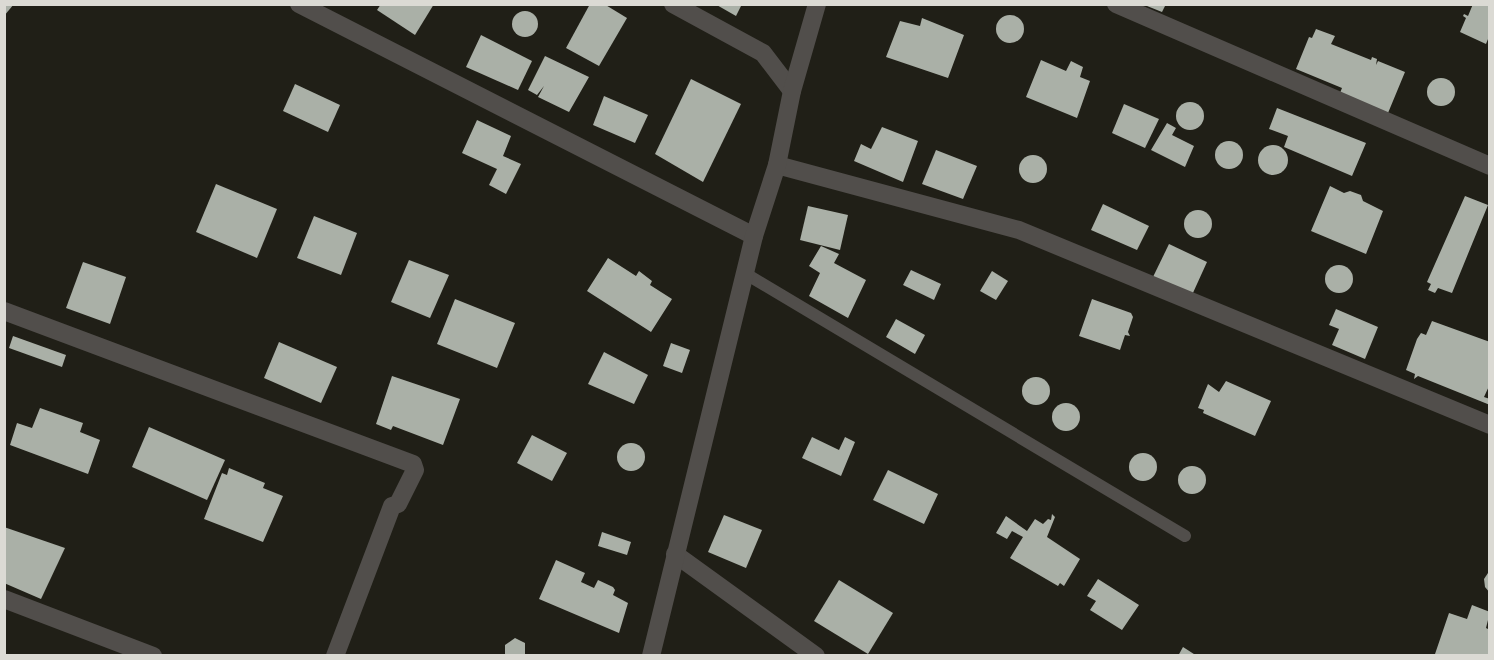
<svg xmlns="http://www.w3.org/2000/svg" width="1494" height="660" viewBox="0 0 1494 660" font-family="'Open Sans',sans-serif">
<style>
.building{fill:#aab0a7}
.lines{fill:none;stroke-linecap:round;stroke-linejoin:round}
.service{stroke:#514e4b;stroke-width:12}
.minor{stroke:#514e4b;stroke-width:18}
</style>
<rect width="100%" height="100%" fill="#201f17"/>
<g class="building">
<path d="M 4,4 L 14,4 L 4,16 Z"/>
<path d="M 381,4 L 434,4 L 415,35 L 377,10 Z"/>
<path d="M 590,4 L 604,4 L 627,18 L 599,66 L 566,48 Z"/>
<path d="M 715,4 L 742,4 L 736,16 Z"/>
<path d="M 1142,4 L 1166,4 L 1162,12 Z"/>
<path d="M 1473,4 L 1490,4 L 1490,34 L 1486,44 L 1460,32 L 1466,18 L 1463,16 L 1464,14 L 1468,16 Z"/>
<circle cx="525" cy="24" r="13"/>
<circle cx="1010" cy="29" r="14"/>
<path d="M 922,18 L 964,35 L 948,78 L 886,57 L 900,21 L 920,26 Z"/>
<path d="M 1316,29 L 1335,36 L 1331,44 L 1371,60 L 1372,57 L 1377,59 L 1376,65 L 1378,61 L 1405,72 L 1388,113 L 1340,93 L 1342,88 L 1296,69 L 1309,37 L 1312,38 Z"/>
<path d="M 481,35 L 532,61 L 518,90 L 466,67 Z"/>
<path d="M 545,56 L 589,77 L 569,112 L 538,97 L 544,86 L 537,95 L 528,90 Z"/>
<path d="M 1041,60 L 1066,71 L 1071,61 L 1083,67 L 1080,77 L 1090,81 L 1077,118 L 1026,97 Z"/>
<circle cx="1441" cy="92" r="14"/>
<path d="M 691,79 L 741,104 L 703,182 L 655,154 Z"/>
<path d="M 295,84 L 340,105 L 328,132 L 283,111 Z"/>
<path d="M 604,96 L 648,115 L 635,143 L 593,125 Z"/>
<circle cx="1190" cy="116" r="14"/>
<path d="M 1124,104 L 1159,119 L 1145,148 L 1112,133 Z"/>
<path d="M 1277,108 L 1366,143 L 1352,176 L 1284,147 L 1288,136 L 1269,129 Z"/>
<path d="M 477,120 L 511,136 L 503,156 L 521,164 L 506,194 L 489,185 L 497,169 L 462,153 Z"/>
<path d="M 1167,123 L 1176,128 L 1172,135 L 1194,146 L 1185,167 L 1151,150 Z"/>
<path d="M 882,127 L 918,141 L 903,182 L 854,161 L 861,144 L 871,149 Z"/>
<circle cx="1229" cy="155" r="14"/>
<circle cx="1273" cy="160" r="15"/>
<path d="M 936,150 L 977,166 L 963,199 L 922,184 Z"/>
<circle cx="1033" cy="169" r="14"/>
<path d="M 216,184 L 277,209 L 257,258 L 196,232 Z"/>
<path d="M 1330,186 L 1344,193 L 1350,191 L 1361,195 L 1363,201 L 1383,211 L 1366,254 L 1311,231 Z"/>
<path d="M 1465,196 L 1488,205 L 1452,293 L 1438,288 L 1435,293 L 1428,290 L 1431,284 L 1427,282 Z"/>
<path d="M 1103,204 L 1149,226 L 1137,250 L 1091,230 Z"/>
<path d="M 808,206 L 848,215 L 840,250 L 800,240 Z"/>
<circle cx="1198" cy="224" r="14"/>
<path d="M 314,216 L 357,233 L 341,275 L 297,258 Z"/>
<path d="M 1169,244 L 1207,262 L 1192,295 L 1153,277 Z"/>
<path d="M 821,246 L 839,254 L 834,263 L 866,280 L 848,318 L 809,296 L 820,273 L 809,266 Z"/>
<path d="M 608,258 L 636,276 L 639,271 L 652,281 L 650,285 L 672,299 L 651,332 L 587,291 Z"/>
<path d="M 409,260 L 449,275 L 430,318 L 391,302 Z"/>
<path d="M 83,262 L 126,277 L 110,324 L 66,308 Z"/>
<circle cx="1339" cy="279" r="14"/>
<path d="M 911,270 L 941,284 L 934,300 L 903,285 Z"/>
<path d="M 992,271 L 1008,281 L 996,300 L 980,291 Z"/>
<path d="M 455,299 L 515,323 L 497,368 L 437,344 Z"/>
<path d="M 1092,299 L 1131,313 L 1133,317 L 1128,332 L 1130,336 L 1125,335 L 1120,350 L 1079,336 Z"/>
<path d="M 1336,309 L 1378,327 L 1365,359 L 1332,345 L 1339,329 L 1329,325 Z"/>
<path d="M 896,319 L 925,335 L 915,354 L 886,337 Z"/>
<path d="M 1432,321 L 1490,342 L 1490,384 L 1484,397 L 1490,399 L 1490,405 L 1418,376 L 1414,379 L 1415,374 L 1406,370 L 1417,339 L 1421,333 L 1426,335 Z"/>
<path d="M 13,336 L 66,355 L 62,367 L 9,348 Z"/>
<path d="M 279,342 L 337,367 L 321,403 L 264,378 Z"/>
<path d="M 671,343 L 690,350 L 682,373 L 663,366 Z"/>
<path d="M 604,352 L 648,375 L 634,404 L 588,384 Z"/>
<path d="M 392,376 L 460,399 L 443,445 L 393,426 L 391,430 L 376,424 Z"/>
<circle cx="1036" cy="391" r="14"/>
<path d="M 1226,381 L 1271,401 L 1255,436 L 1203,413 L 1204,410 L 1198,408 L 1208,384 L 1219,392 Z"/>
<circle cx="1066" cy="417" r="14"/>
<path d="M 40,408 L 83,423 L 80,432 L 100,440 L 88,474 L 10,445 L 17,423 L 32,428 Z"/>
<path d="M 149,427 L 225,460 L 207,500 L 132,467 Z"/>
<path d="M 532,435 L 567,453 L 552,481 L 517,463 Z"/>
<path d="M 812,437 L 839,450 L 845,437 L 855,442 L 841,476 L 802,458 Z"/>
<circle cx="631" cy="457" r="14"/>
<circle cx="1143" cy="467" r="14"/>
<circle cx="1192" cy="480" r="14"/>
<path d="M 229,468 L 265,483 L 263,488 L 283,496 L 263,542 L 204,519 L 222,473 L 227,475 Z"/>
<path d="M 888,470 L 938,494 L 924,524 L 873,500 Z"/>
<path d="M 1052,514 L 1055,517 L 1047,537 L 1080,559 L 1064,586 L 1060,583 L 1058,586 L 1010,558 L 1023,537 L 1012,531 L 1007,539 L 996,533 L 1006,516 L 1027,531 L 1035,519 L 1043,524 L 1048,519 L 1051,520 Z"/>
<path d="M 724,515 L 762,530 L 746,568 L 708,552 Z"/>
<path d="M 4,527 L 65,548 L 41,599 L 4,583 Z"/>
<path d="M 602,532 L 631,542 L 627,555 L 598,546 Z"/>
<path d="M 556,560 L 585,573 L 581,582 L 594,588 L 598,580 L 613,587 L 615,590 L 613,595 L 628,603 L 619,633 L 539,599 Z"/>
<path d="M 1490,570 L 1490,593 L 1485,587 L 1484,579 Z"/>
<path d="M 1098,579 L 1139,605 L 1122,630 L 1090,610 L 1096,601 L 1087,596 Z"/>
<path d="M 839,580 L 893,613 L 868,654 L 814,621 Z"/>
<path d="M 1472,605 L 1490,612 L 1486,628 L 1490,630 L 1490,656 L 1435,654 L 1449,613 L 1467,619 Z"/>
<path d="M 515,638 L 525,643 L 525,656 L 505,656 L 505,645 Z"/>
<path d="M 1183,647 L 1197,656 L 1178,656 Z"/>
</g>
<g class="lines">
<path class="service" d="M 746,274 L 1185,536"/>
<g class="minor">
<path d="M 299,4 L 754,236"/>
<path d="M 673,4 L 763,53 L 792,91"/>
<path d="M 1116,4 L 1490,166"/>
<path d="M 777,165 L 1019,230 L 1490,425"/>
<path d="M 4,311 L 413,464 L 415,470 L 398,504 L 392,506 L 335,656"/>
<path d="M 675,554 L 816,656"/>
<path d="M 4,599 L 153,656"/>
<path d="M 651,656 L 754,236 L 777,165 L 792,91 L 817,4"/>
</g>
</g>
<rect width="1494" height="660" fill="none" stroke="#dbdad4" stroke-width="12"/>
</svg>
